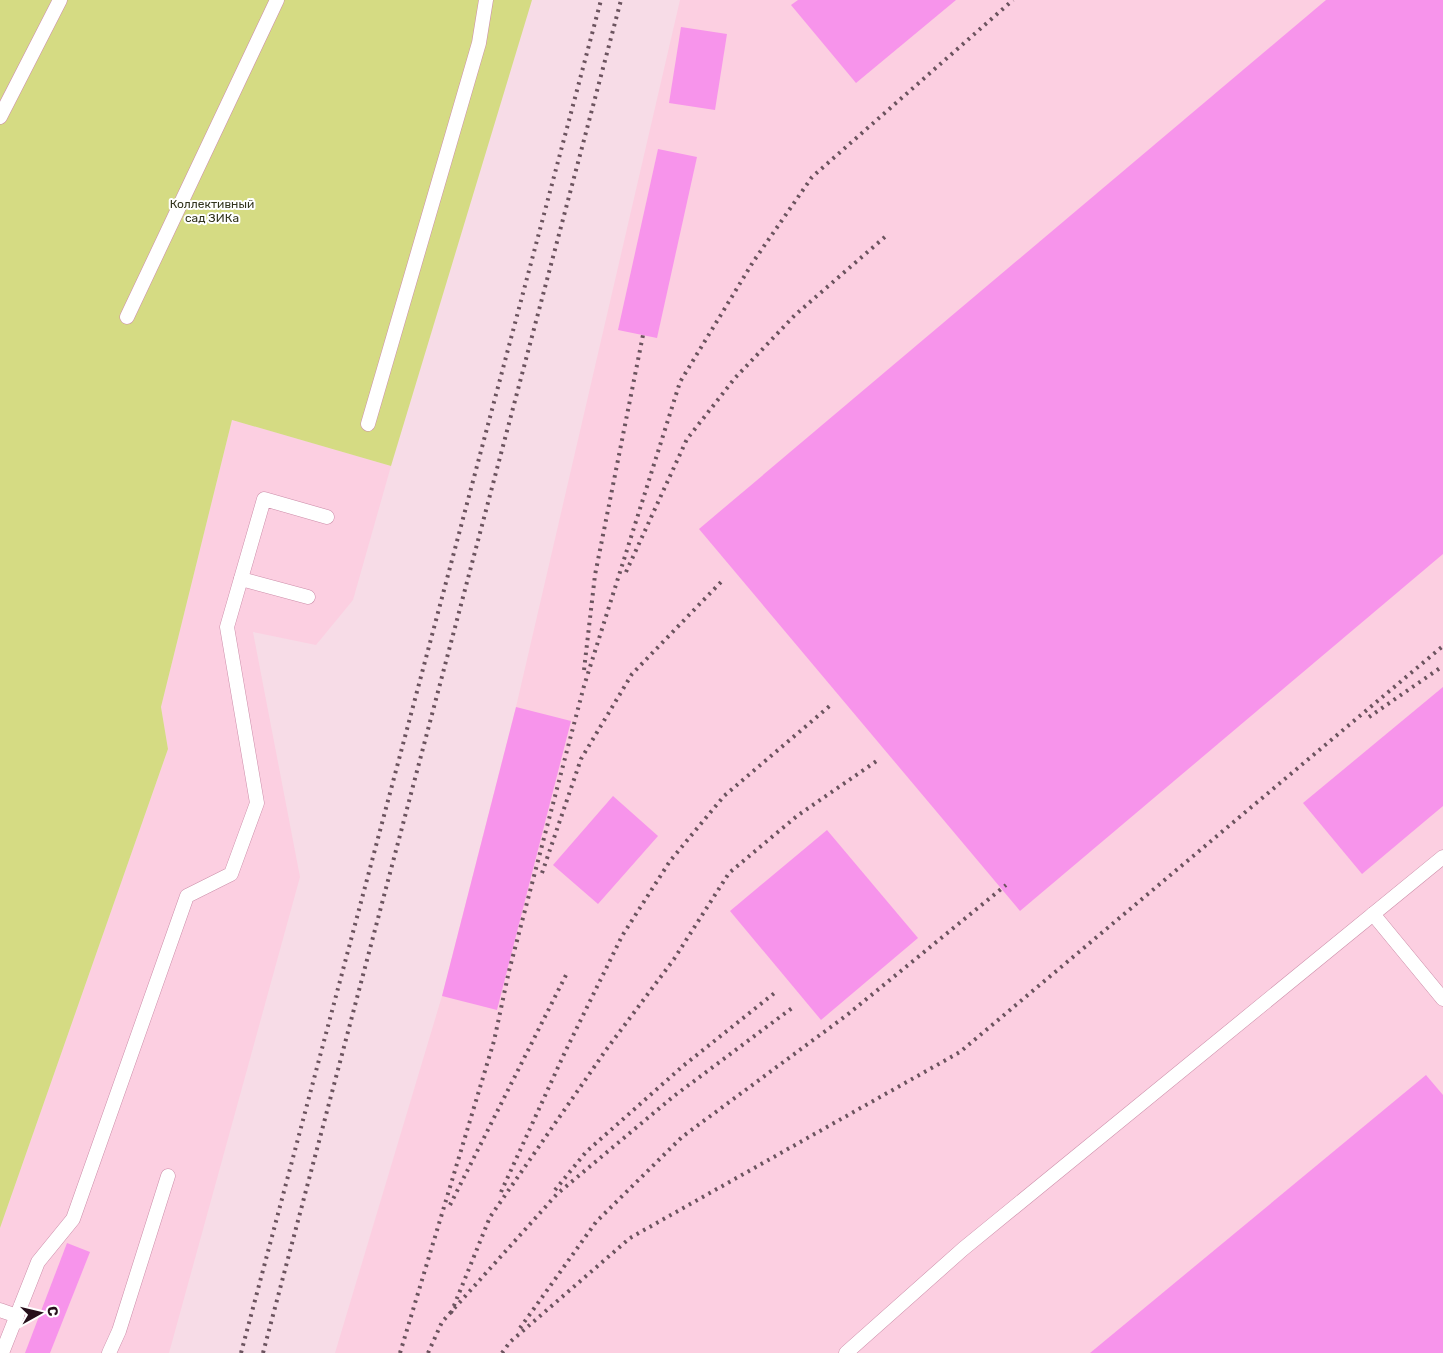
<svg xmlns="http://www.w3.org/2000/svg" width="1443" height="1353" viewBox="0 0 1443 1353" font-family="Rubik,sans-serif">
<style>
.built{fill:#fccfe1}
.green{fill:#d5db83}
.building{fill:#f794eb}
.lines{fill:none;stroke-linecap:round;stroke-linejoin:round}
.service-casing{stroke:#cc8da9;stroke-width:15}
.service{stroke:#fff;stroke-width:14}
.rail{stroke:#6b535e;stroke-width:4;stroke-dasharray:2.5 5;stroke-linecap:butt}
.labels{text-anchor:middle;dominant-baseline:central;stroke-width:4;stroke-linejoin:round;paint-order:stroke}
.park-label{font-size:12px;fill:#32341d;stroke:#fff}
</style>
<rect width="100%" height="100%" fill="#f7dce7"/>
<g class="built">
<path d="M 680,0 L 1443,0 L 1443,1353 L 335,1353 L 442,996 L 516,707 Z"/>
<path d="M 232,420 L 391,466 L 353,600 L 316,645 L 253,632 L 300,877 L 169,1353 L 0,1353 L 0,1228 L 168,749 L 161,707 Z"/>
</g>
<path class="green" d="M 0,0 L 532,0 L 391,466 L 232,420 L 161,707 L 168,749 L 0,1228 Z"/>
<g class="building">
<path d="M 798,0 L 956,0 L 856,83 L 791,5 Z"/>
<path d="M 1326,0 L 1443,0 L 1443,554 L 1020,911 L 699,529 Z"/>
<path d="M 681,27 L 727,34 L 715,110 L 669,103 Z"/>
<path d="M 658,149 L 697,157 L 657,338 L 618,330 Z"/>
<path d="M 1443,687 L 1443,806 L 1362,874 L 1303,803 Z"/>
<path d="M 516,707 L 571,721 L 497,1010 L 442,996 Z"/>
<path d="M 613,796 L 658,836 L 598,904 L 553,865 Z"/>
<path d="M 827,830 L 918,938 L 821,1020 L 730,911 Z"/>
<path d="M 1426,1075 L 1443,1095 L 1443,1353 L 1090,1353 Z"/>
<path d="M 67,1243 L 90,1252 L 50,1353 L 25,1353 Z"/>
</g>
<g class="lines">
<defs>
<g id="service">
<path d="M 0,117 L 60,0"/>
<path d="M 127,317 L 277,0"/>
<path d="M 368,424 L 479,43 L 486,0"/>
<path d="M 241,579 L 308,597"/>
<path d="M 1373,914 L 1443,999"/>
<path d="M 0,1310 L 17,1316"/>
<path d="M 2,1353 L 38,1262 L 73,1219 L 187,896 L 231,874 L 257,803 L 227,627 L 264,499 L 327,517"/>
<path d="M 109,1353 L 119,1331 L 168,1176"/>
<path d="M 846,1353 L 963,1249 L 1443,857"/>
</g>
</defs>
<use href="#service" class="service-casing"/>
<use href="#service" class="service"/>
<g class="rail">
<path d="M 626,572 L 687,439 L 735,378 L 795,315 L 886,236"/>
<path d="M 584,670 L 595,575 L 643,335"/>
<path d="M 1369,717 L 1443,666"/>
<path d="M 542,873 L 581,759 L 632,674 L 721,582"/>
<path d="M 555,1190 L 586,1152 L 683,1066 L 777,991"/>
<path d="M 501,1192 L 565,1052 L 622,936 L 670,861 L 724,796 L 832,704"/>
<path d="M 450,1205 L 568,971"/>
<path d="M 451,1313 L 490,1217 L 606,1050 L 674,959 L 729,873 L 797,816 L 878,760"/>
<path d="M 520,1328 L 596,1222 L 682,1137 L 847,1015 L 1006,885"/>
<path d="M 241,1353 L 601,0"/>
<path d="M 263,1353 L 621,0"/>
<path d="M 400,1353 L 494,1041 L 509,971 L 584,686 L 680,382 L 753,262 L 812,177 L 1013,0"/>
<path d="M 428,1353 L 442,1322 L 557,1194 L 674,1096 L 792,1008"/>
<path d="M 502,1353 L 510,1342 L 630,1238 L 960,1052 L 1443,646"/>
</g>
</g>
<g class="labels">
<g class="park-label">
<text x="212" y="204">Коллективный<tspan x="212" dy="14">сад ЗИКа</tspan></text>
</g>
</g>
<g transform="translate(40 1313) rotate(82)" stroke="#ffffff" stroke-width="4" paint-order="stroke">
<path d="M0-4L9 19L0 12L-9 19Z" fill="#27101b"/>
<text y="-8" font-size="14" font-weight="bold" text-anchor="middle" fill="#27101b">С</text>
</g>
</svg>
